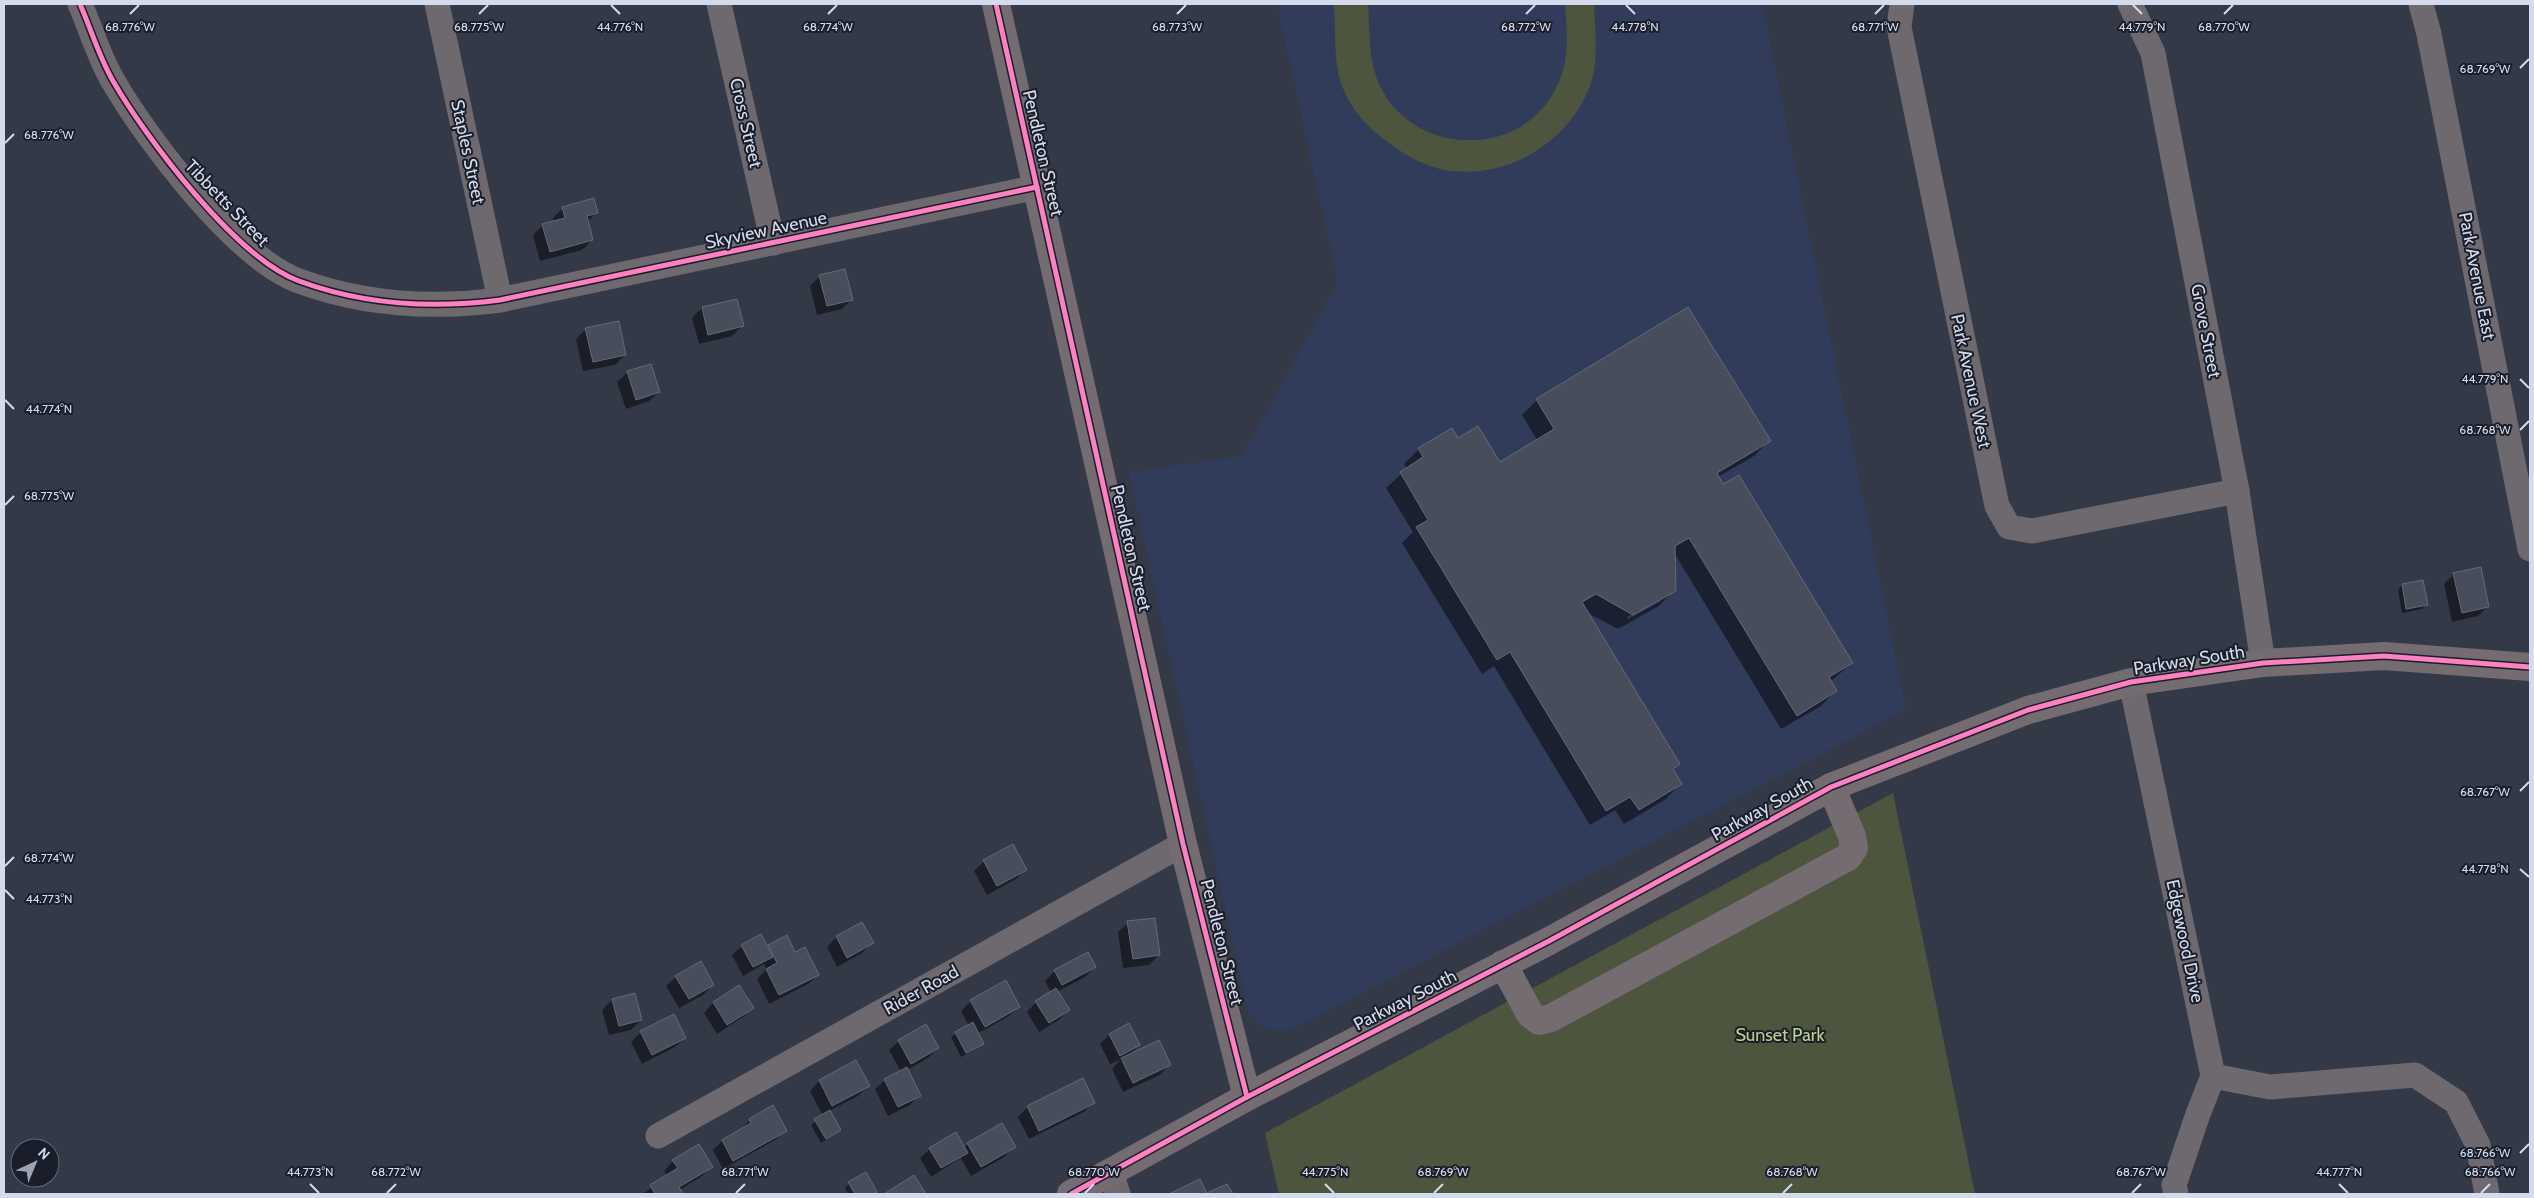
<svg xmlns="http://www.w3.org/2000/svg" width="2534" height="1198" viewBox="0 0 2534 1198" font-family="Cabin,sans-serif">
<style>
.built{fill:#313c5b}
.green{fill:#4d553e}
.shadow{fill:#0007;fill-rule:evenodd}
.building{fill:#484d5c;stroke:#656a77}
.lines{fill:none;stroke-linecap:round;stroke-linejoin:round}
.street{stroke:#6e696e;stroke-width:25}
.secondary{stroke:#756c71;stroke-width:28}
.cycleway-casing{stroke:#191e2a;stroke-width:8}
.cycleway{stroke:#ff80c0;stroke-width:5}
.ticks{fill:none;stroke:#d4dbed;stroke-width:2}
.labels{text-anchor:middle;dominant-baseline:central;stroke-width:4;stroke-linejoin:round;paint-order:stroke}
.street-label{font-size:18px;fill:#d4dbed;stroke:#191e2a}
.park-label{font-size:18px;fill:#bed287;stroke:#191e2a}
.ticks-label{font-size:12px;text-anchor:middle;fill:#d4dbed;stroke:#191e2a;stroke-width:4;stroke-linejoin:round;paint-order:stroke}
</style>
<rect width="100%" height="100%" fill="#343948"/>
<path class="built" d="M 1277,4 L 1762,4 L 1906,710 L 1289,1031 L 1265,1029 L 1249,1015 L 1129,472 L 1242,456 L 1338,283 Z"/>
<g class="green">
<path d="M 1334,4 L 1368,4 C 1370,28 1368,56 1377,79 C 1407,157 1522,162 1557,86 C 1570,60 1567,32 1565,4 L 1594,4 C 1595,31 1599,60 1590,86 C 1567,147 1496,186 1433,167 C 1415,161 1399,151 1384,139 C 1366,126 1350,108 1342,86 C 1333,61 1336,30 1334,4 Z"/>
<path d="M 1893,793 L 1975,1194 L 1279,1194 L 1265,1133 Z"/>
</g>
<g class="shadow">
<path d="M 563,208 L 597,212 L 587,222 L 592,240 L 582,250 L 540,261 L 533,235 L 543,225 L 554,222 L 553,218 Z"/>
<path d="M 820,276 L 852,299 L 842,309 L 817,315 L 810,286 Z"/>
<path d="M 736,300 L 742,326 L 732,336 L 699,344 L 692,318 L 702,308 Z"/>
<path d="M 586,329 L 625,355 L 615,365 L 583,371 L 576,339 Z"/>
<path d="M 650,365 L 659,392 L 649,401 L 626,409 L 617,382 L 627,373 Z"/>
<path d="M 1537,400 L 1769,441 L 1754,456 L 1718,477 L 1852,663 L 1830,682 L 1835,691 L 1821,706 L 1781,729 L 1673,551 L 1674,590 L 1659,606 L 1618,629 L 1586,612 L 1679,764 L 1672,771 L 1680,784 L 1666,799 L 1624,824 L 1615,810 L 1590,825 L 1494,666 L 1482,674 L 1402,543 L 1413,532 L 1386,488 L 1407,469 L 1404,464 L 1419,449 L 1458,440 L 1499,463 L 1537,440 L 1522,415 ZM 1661,598 L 1661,601 L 1628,619 L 1627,617 Z"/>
<path d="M 2454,574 L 2488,606 L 2478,616 L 2452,622 L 2444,584 Z"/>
<path d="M 2422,581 L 2426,604 L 2422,609 L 2402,613 L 2398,590 L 2402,585 Z"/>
<path d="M 984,861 L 1026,869 L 1016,879 L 987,895 L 974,871 Z"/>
<path d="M 1128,923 L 1159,955 L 1149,965 L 1123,968 L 1118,932 Z"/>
<path d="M 862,924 L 872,943 L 862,953 L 837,967 L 827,947 L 836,937 Z"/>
<path d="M 742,946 L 766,948 L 769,946 L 795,954 L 818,975 L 808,984 L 769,1004 L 757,979 L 766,970 L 764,964 L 743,976 L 732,955 Z"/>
<path d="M 1095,967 L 1085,977 L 1057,992 L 1068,1010 L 1059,1020 L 1039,1032 L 1027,1012 L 1036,1002 L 1051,993 L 1045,981 L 1055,971 Z"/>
<path d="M 676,977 L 713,985 L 703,995 L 679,1008 L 666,986 Z"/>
<path d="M 739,987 L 752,1007 L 743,1017 L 717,1034 L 704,1013 L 713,1003 Z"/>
<path d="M 634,995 L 641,1020 L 631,1030 L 609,1035 L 602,1010 L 612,1000 Z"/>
<path d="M 971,1001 L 1019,1006 L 1009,1016 L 977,1034 L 982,1044 L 961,1057 L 951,1037 L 969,1026 L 961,1011 Z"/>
<path d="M 641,1032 L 685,1038 L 675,1047 L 642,1064 L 631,1042 Z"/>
<path d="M 1109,1035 L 1139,1045 L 1129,1055 L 1169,1065 L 1160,1075 L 1123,1092 L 1112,1069 L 1120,1060 L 1110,1064 L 1100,1044 Z"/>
<path d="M 899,1041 L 938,1048 L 928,1058 L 907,1070 L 919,1095 L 910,1105 L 888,1116 L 875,1089 L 885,1080 L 901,1072 L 889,1050 Z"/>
<path d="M 819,1081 L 868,1086 L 858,1096 L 829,1111 L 840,1130 L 821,1143 L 811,1125 L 823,1116 L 810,1091 Z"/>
<path d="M 1093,1103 L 1084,1112 L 1029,1139 L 1018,1117 L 1028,1107 Z"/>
<path d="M 750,1120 L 785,1131 L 775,1140 L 723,1169 L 713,1150 L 722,1141 L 740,1130 Z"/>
<path d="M 968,1144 L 1014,1147 L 1004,1157 L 971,1176 L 961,1158 L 931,1177 L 920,1158 L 930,1149 L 964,1148 Z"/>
<path d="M 673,1161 L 711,1167 L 701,1177 L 679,1190 L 682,1194 L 643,1194 L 667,1176 L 664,1171 Z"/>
<path d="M 849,1184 L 876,1191 L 873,1194 L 848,1194 L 845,1188 Z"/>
</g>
<g class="building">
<path d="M 594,198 L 598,213 L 587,216 L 593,240 L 550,252 L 542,224 L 565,218 L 562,207 Z"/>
<path d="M 845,269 L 853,300 L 827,306 L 819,275 Z"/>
<path d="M 737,299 L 744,326 L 708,335 L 702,307 Z"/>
<path d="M 1688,307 L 1771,441 L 1717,473 L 1723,484 L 1739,475 L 1853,663 L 1829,677 L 1837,691 L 1797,716 L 1689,538 L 1675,546 L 1676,591 L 1633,615 L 1596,594 L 1582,602 L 1680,764 L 1673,769 L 1682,784 L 1639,810 L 1630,797 L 1606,811 L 1510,652 L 1497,660 L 1416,527 L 1428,520 L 1400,472 L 1423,457 L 1418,448 L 1452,428 L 1458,438 L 1478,426 L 1500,462 L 1554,429 L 1536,399 Z"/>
<path d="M 619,321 L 626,355 L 593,362 L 585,328 Z"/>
<path d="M 651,364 L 660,392 L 636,400 L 627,371 Z"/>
<path d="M 2481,567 L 2489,607 L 2462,613 L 2453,573 Z"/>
<path d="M 2423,580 L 2428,605 L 2406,609 L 2402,584 Z"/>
<path d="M 1013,844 L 1027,870 L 997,886 L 983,860 Z"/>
<path d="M 1155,918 L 1160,955 L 1133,959 L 1127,921 Z"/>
<path d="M 862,922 L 874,943 L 847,958 L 836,936 Z"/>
<path d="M 761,934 L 773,957 L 753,967 L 741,945 Z"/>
<path d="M 787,935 L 795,952 L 805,947 L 819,975 L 779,995 L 766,969 L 777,963 L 768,945 Z"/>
<path d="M 1088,952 L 1096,967 L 1062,985 L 1054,970 Z"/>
<path d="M 701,961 L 714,985 L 689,999 L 675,976 Z"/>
<path d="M 1006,980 L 1020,1007 L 985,1027 L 970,1000 Z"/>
<path d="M 739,985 L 754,1008 L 727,1025 L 713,1002 Z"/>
<path d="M 1056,988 L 1070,1010 L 1049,1023 L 1035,1001 Z"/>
<path d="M 635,993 L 642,1020 L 619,1026 L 612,999 Z"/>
<path d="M 674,1014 L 686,1038 L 652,1055 L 640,1031 Z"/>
<path d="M 973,1022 L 984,1044 L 966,1053 L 955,1032 Z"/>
<path d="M 1129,1023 L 1140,1045 L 1120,1056 L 1109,1034 Z"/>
<path d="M 926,1024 L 939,1048 L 911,1064 L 898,1040 Z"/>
<path d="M 1159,1040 L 1171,1065 L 1133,1083 L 1121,1058 Z"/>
<path d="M 856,1060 L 870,1086 L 832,1106 L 819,1080 Z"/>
<path d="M 907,1067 L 921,1096 L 898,1107 L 884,1079 Z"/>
<path d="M 1083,1078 L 1095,1103 L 1039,1131 L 1027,1106 Z"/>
<path d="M 773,1105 L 787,1131 L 733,1161 L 722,1140 L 751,1123 L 749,1119 Z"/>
<path d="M 830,1110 L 841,1130 L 826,1139 L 814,1119 Z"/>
<path d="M 1002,1123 L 1016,1147 L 981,1167 L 967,1143 Z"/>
<path d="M 956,1132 L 968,1153 L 941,1168 L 929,1148 Z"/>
<path d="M 699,1144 L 713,1167 L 679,1187 L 683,1194 L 655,1194 L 650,1185 L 678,1168 L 672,1160 Z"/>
<path d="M 866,1172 L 877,1192 L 873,1194 L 855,1194 L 848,1182 Z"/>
<path d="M 914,1175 L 926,1194 L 884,1194 Z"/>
<path d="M 1200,1179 L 1207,1193 L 1227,1184 L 1233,1194 L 1169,1194 Z"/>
</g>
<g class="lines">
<g class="street">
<path d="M 80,4 C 91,29 99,57 113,81 C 146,138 236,258 299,281 C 364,305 431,309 500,300 L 1037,187"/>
<path d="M 437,4 L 500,300"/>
<path d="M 719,4 L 773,243"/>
<path d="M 1902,4 L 1899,27 L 1997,506 L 2009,527 L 2032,531 L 2237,491"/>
<path d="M 2130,4 L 2153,53 L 2237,491 L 2263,663"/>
<path d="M 2421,4 L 2429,34 L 2530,549"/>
<path d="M 2131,682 L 2213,1076 L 2198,1114 L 2174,1185 L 2176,1194"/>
<path d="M 2213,1076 L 2270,1087 L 2415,1075 L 2456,1102 L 2478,1145 L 2487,1194"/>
<path d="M 658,1136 L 1183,844"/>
<path d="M 1111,1173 L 1118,1194"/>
</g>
<g class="secondary">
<path d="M 996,4 L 1183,844 L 1247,1097"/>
<path d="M 1503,964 L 1530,1014 L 1539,1021 L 1551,1018 L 1848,857 L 1854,848 L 1852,836 L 1831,787"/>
<path d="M 1071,1194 L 1247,1097 L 1549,941 L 1831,787 L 2028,710 L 2131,682 L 2263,663 L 2384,656 L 2530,667"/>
</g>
<defs>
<g id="cycleway">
<path d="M 80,4 C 91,29 99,57 113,81 C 146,138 236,258 299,281 C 364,305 431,309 500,300 L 1037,187"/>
<path d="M 996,4 L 1183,844 L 1247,1097"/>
<path d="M 1071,1194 L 1247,1097 L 1549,941 L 1831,787 L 2028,710 L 2131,682 L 2263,663 L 2384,656 L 2530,667"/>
</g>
</defs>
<use href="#cycleway" class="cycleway-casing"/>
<use href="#cycleway" class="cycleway"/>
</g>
<path class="ticks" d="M 611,5 L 620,14M 1626,5 L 1635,14M 2133,5 L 2142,14M 130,14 L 139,5M 479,14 L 488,5M 828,14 L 837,5M 1177,14 L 1186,5M 1526,14 L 1535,5M 1875,14 L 1884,5M 2224,14 L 2233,5M 2520,68 L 2529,59M 5,143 L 14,134M 2520,379 L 2529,388M 5,400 L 14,409M 2520,430 L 2529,421M 5,505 L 14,496M 2520,791 L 2529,782M 5,866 L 14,857M 2520,869 L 2529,877M 5,890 L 14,899M 2520,1153 L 2529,1144M 310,1184 L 319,1193M 1325,1184 L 1334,1193M 2339,1184 L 2348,1193M 387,1193 L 396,1184M 736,1193 L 745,1184M 1085,1193 L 1094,1184M 1434,1193 L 1443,1184M 1783,1193 L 1792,1184M 2132,1193 L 2141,1184M 2481,1193 L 2490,1184"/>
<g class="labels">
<g class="street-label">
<text transform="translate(746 123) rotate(77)">Cross Street</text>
<text transform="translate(468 152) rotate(78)">Staples Street</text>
<text transform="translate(1043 153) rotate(77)">Pendleton Street</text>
<text transform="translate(227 203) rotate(46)">Tibbetts Street</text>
<text transform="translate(766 230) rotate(-12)">Skyview Avenue</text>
<text transform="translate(2477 276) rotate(79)">Park Avenue East</text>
<text transform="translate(2206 331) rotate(79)">Grove Street</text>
<text transform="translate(1971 381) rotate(78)">Park Avenue West</text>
<text transform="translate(1131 548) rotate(77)">Pendleton Street</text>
<text transform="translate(2189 660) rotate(-9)">Parkway South</text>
<text transform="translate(1762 809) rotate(-29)">Parkway South</text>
<text transform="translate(2185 941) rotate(78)">Edgewood Drive</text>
<text transform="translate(1222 942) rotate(76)">Pendleton Street</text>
<text transform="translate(921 990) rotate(-29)">Rider Road</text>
<text transform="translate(1405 1000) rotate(-27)">Parkway South</text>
</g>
<g class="park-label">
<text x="1780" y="1035">Sunset Park</text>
</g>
</g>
<g class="ticks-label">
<text x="620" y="31">44.776°N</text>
<text x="1635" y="31">44.778°N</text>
<text x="2142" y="31">44.779°N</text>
<text x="130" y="31">68.776°W</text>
<text x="479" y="31">68.775°W</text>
<text x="828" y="31">68.774°W</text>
<text x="1177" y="31">68.773°W</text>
<text x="1526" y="31">68.772°W</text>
<text x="1875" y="31">68.771°W</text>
<text x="2224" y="31">68.770°W</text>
<text x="2485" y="73">68.769°W</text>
<text x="49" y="139">68.776°W</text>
<text x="2485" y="383">44.779°N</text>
<text x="49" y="413">44.774°N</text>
<text x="2485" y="434">68.768°W</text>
<text x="49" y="500">68.775°W</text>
<text x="2485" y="796">68.767°W</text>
<text x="49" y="862">68.774°W</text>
<text x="2485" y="873">44.778°N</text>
<text x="49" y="903">44.773°N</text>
<text x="2485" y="1157">68.766°W</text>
<text x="396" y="1176">68.772°W</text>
<text x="745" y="1176">68.771°W</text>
<text x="1094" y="1176">68.770°W</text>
<text x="1443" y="1176">68.769°W</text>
<text x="1792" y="1176">68.768°W</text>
<text x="2141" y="1176">68.767°W</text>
<text x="2490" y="1176">68.766°W</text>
<text x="310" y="1176">44.773°N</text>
<text x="1325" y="1176">44.775°N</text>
<text x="2339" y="1176">44.777°N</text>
</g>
<rect width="2534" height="1198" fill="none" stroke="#d4dbed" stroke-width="10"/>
<g transform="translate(35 1163) rotate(44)"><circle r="24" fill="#191e2a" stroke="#646a78"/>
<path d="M0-4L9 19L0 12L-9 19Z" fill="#9ca2b3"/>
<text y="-8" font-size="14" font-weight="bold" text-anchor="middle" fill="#d4dbed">N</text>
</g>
</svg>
